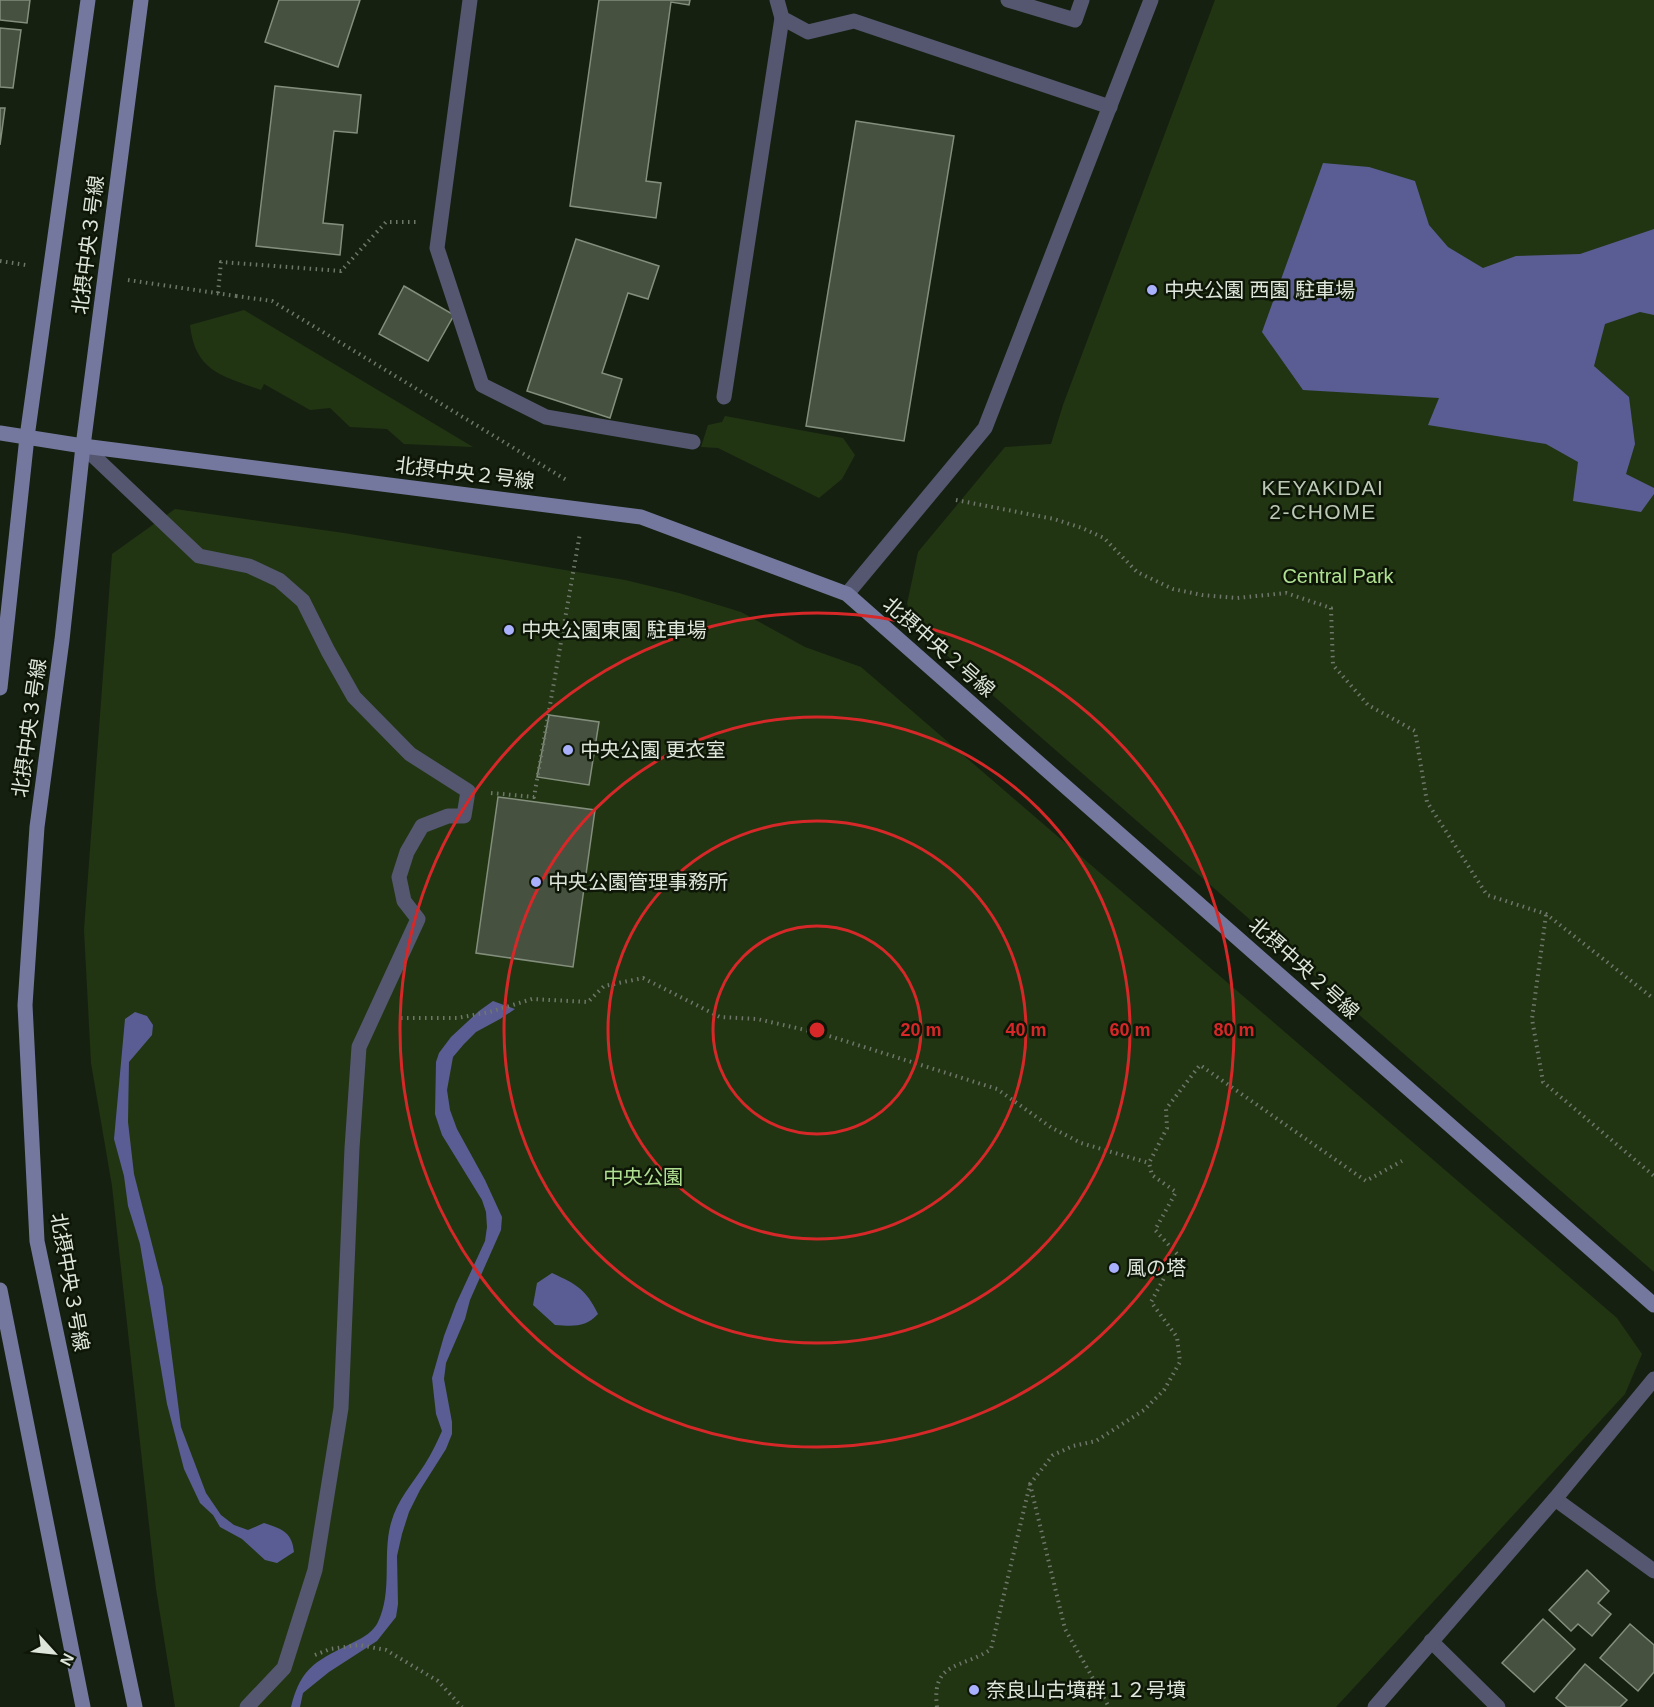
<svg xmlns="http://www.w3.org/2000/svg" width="1654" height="1707" viewBox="0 0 1654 1707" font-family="Arial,'Noto Sans JP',sans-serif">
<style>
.green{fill:#213513}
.water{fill:#5a5d93}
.building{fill:#46513f;stroke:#838f7c;stroke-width:1.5}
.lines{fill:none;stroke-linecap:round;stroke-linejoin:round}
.path{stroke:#6e7769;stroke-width:4;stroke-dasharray:1.5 4.5;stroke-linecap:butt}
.lane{stroke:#54576f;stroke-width:15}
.street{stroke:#54576f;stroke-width:15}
.secondary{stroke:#74789e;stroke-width:15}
.ring{fill:none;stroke:#d62828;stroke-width:3}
.poi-dot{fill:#a9b0fc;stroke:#0d1607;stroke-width:2}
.labels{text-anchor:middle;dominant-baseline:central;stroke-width:5;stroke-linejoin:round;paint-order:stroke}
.street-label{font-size:20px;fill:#dee5db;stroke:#0d1607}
.poi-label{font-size:20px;fill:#dee5db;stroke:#0d1607;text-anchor:start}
.park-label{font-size:20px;fill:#b0e092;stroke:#0d1607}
.neighbourhood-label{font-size:21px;letter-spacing:1.5px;fill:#bcc9b5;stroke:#0d1607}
.centre{fill:#d62828;stroke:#0d1607;stroke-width:3}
.ring-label{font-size:18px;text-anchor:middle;font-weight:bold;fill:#d62828;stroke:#0d1607;stroke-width:5;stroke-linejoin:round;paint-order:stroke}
</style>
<rect width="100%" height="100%" fill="#162010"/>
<g class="green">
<path d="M 1215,0 L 1654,0 L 1654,1272 L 919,631 L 907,604 L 918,552 L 1005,447 L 1051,444 L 1063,405 Z"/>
<path d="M 244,310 L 473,447 L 404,444 L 387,429 L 350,427 L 330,408 L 310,410 L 264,384 L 261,390 C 223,376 195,372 190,325 Z"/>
<path d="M 725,416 L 843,438 L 855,455 L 842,479 L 819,498 L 718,448 L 701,447 L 708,425 L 722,422 Z"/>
<path d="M 175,509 L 344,533 L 625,580 L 679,593 L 741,612 L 805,647 L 861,667 L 1617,1318 L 1642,1354 L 1625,1394 L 1336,1707 L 175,1707 L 156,1589 L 112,1186 L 91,1063 L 84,930 L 112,554 Z"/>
</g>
<g class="water">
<path d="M 1323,163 L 1369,167 L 1415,181 L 1429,225 L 1448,247 L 1483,268 L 1516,256 L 1580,254 L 1654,229 L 1654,315 L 1640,312 L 1605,324 L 1594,366 L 1629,397 L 1635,444 L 1626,474 L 1654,488 L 1654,494 L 1641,512 L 1573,501 L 1578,462 L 1546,444 L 1428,425 L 1439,398 L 1303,390 L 1262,332 Z"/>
<path d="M 493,1001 L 515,1009 L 500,1019 L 476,1032 L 464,1044 L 453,1057 L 447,1090 L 450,1110 L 457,1129 L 485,1180 L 502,1217 L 501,1230 L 470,1300 L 465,1319 L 446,1363 L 444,1379 L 452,1422 L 452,1434 L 446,1449 L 420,1490 L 409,1512 L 402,1534 L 397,1556 L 398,1604 L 396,1617 L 377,1641 L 329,1672 L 303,1693 L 300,1707 L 291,1707 C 301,1665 319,1660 354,1642 C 363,1638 374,1631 378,1622 C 393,1591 382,1555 391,1523 C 397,1500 413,1483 425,1464 C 432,1453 437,1442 442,1431 L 436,1414 L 432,1378 L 444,1336 L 456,1304 L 485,1241 L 487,1227 L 486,1212 L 482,1200 L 442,1135 L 435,1114 L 436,1062 L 439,1053 L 451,1037 L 479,1011 Z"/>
<path d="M 135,1012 L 147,1016 L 153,1025 L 152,1035 L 129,1062 L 128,1122 L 134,1174 L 163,1287 L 181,1427 L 206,1493 L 221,1515 L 234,1525 L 248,1530 L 264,1523 C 282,1529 292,1532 294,1552 L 277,1563 L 265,1560 L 242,1539 L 220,1527 L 213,1515 L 200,1503 L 184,1469 L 167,1404 L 140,1244 L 128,1206 L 124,1176 L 114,1139 L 125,1019 Z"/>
<path d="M 552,1273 C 576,1284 586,1289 598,1314 C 585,1328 573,1326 555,1325 L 533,1305 L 537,1283 Z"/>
</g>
<g class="building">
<path d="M 0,0 L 30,0 L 27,23 L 0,20 Z"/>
<path d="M 279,0 L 360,0 L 338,67 L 265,42 Z"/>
<path d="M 599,0 L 690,0 L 689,5 L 671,2 L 646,181 L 661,183 L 656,218 L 570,206 Z"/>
<path d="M 0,28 L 21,30 L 13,88 L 0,87 Z"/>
<path d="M 275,86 L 361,95 L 357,133 L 334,131 L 323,223 L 343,225 L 340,255 L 256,246 Z"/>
<path d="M 0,108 L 5,108 L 0,145 Z"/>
<path d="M 856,121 L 954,136 L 904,441 L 806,426 Z"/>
<path d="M 576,239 L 659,266 L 648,299 L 628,293 L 602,373 L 622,379 L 610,418 L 527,391 Z"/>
<path d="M 404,286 L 454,315 L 428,361 L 379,334 Z"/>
<path d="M 549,715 L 599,722 L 589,785 L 537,777 Z"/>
<path d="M 498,797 L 595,810 L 573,967 L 476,953 Z"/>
<path d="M 1587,1570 L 1609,1591 L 1598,1603 L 1611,1614 L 1592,1636 L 1578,1624 L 1571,1631 L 1549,1610 Z"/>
<path d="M 1543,1619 L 1575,1649 L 1534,1692 L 1502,1663 Z"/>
<path d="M 1630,1624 L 1654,1645 L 1654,1672 L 1638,1691 L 1600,1658 Z"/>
<path d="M 1585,1664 L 1627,1700 L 1620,1707 L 1567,1707 L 1556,1698 Z"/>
</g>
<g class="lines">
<g class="path">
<path d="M 0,261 L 26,265"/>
<path d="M 128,280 L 236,296"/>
<path d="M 218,293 L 221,262 L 341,271 L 386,222 L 416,222"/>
<path d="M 236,296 L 272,301 L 568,481"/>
<path d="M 956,500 L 1054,519 L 1082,528 L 1104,538 L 1137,572 L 1173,589 L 1202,595 L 1237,598 L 1286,593 L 1331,608 L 1333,665 L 1368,705 L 1415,731 L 1427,802 L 1487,895 L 1546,914 L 1654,999"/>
<path d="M 491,793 L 534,797 L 580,533"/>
<path d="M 1546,915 L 1532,1019 L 1543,1082 L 1654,1176"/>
<path d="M 401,1018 L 457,1018 L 490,1012 L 532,999 L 588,1002 L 604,986 L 643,978 L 720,1017 L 757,1019 L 823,1034 L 997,1089 L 1052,1128 L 1081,1143 L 1149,1163"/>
<path d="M 1030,1484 L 1065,1629 L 1109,1707"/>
<path d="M 315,1655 L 330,1649 L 359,1645 L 386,1650 L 438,1681 L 462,1707"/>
<path d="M 937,1707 C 931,1660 963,1669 991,1649 L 1030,1484 L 1053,1455 L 1073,1446 L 1096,1441 L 1144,1410 L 1164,1390 L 1180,1362 L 1177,1337 L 1151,1302 L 1177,1254 L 1155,1230 L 1176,1192 L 1152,1175 L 1149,1163 L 1167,1128 L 1166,1109 L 1200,1065 L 1366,1181 L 1402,1161"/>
</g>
<g class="lane">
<path d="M 1008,0 L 1075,20 L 1082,0"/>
<path d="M 724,397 L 782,18"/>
</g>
<g class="street">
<path d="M 470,0 L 437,248 L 482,385 L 546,417 L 693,442"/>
<path d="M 777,0 L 782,18 L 808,32 L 854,21 L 1110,107"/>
<path d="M 83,446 L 199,556 L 249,566 L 279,580 L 303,601 L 328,651 L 354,697 L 410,754 L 468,791 L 464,816 L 448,816 L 422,826 L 407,852 L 399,877 L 404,901 L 418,919 L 359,1047 L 352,1148 L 341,1408 L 315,1570 L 284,1668 L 247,1707"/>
<path d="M 847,594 L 985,428 L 1151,0"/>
<path d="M 1555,1499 L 1654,1571"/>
<path d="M 1431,1641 L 1498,1707"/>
<path d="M 1375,1707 L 1555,1499 L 1654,1379"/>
</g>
<g class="secondary">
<path d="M 0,433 L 83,446 L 641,517 L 847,594 L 1654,1305"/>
<path d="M 0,688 L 27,437 L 88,0"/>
<path d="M 0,1290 L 83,1707"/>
<path d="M 135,1707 L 37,1241 L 25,1005 L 37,827 L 62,640 L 83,446 L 141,0"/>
</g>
</g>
<g class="ring">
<circle cx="817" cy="1030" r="104"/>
<circle cx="817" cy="1030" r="209"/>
<circle cx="817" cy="1030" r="313"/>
<circle cx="817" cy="1030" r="417"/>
</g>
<g class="poi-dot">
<circle cx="1152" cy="290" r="6"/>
<circle cx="509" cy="630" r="6"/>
<circle cx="568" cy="750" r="6"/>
<circle cx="536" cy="882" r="6"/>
<circle cx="1114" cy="1268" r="6"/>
<circle cx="974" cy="1690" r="6"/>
</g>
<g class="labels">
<g class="street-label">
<text transform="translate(88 245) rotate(-83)">北摂中央３号線</text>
<text transform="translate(465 473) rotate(7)">北摂中央２号線</text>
<text transform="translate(939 647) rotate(41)">北摂中央２号線</text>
<text transform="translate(29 728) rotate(-82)">北摂中央３号線</text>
<text transform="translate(1304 968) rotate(42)">北摂中央２号線</text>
<text transform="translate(70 1282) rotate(80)">北摂中央３号線</text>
</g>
<g class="poi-label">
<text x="1164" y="290">中央公園 西園 駐車場</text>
<text x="521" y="630">中央公園東園 駐車場</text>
<text x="580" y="750">中央公園 更衣室</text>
<text x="548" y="882">中央公園管理事務所</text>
<text x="1126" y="1268">風の塔</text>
<text x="986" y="1690">奈良山古墳群１２号墳</text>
</g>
<g class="park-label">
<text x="1338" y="576">Central Park</text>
<text x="643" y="1177">中央公園</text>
</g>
<g class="neighbourhood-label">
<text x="1323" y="487">KEYAKIDAI<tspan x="1323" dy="24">2-CHOME</tspan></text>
</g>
</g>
<circle cx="817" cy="1030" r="9" class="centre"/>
<g class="ring-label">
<text x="921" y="1036">20 m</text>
<text x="1026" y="1036">40 m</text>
<text x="1130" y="1036">60 m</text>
<text x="1234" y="1036">80 m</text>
</g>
<g transform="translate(54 1653) rotate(117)" stroke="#0d1607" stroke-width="4.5" paint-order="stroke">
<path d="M0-4.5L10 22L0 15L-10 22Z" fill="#dee5db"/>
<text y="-9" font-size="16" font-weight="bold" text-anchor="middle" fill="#dee5db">N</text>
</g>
</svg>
